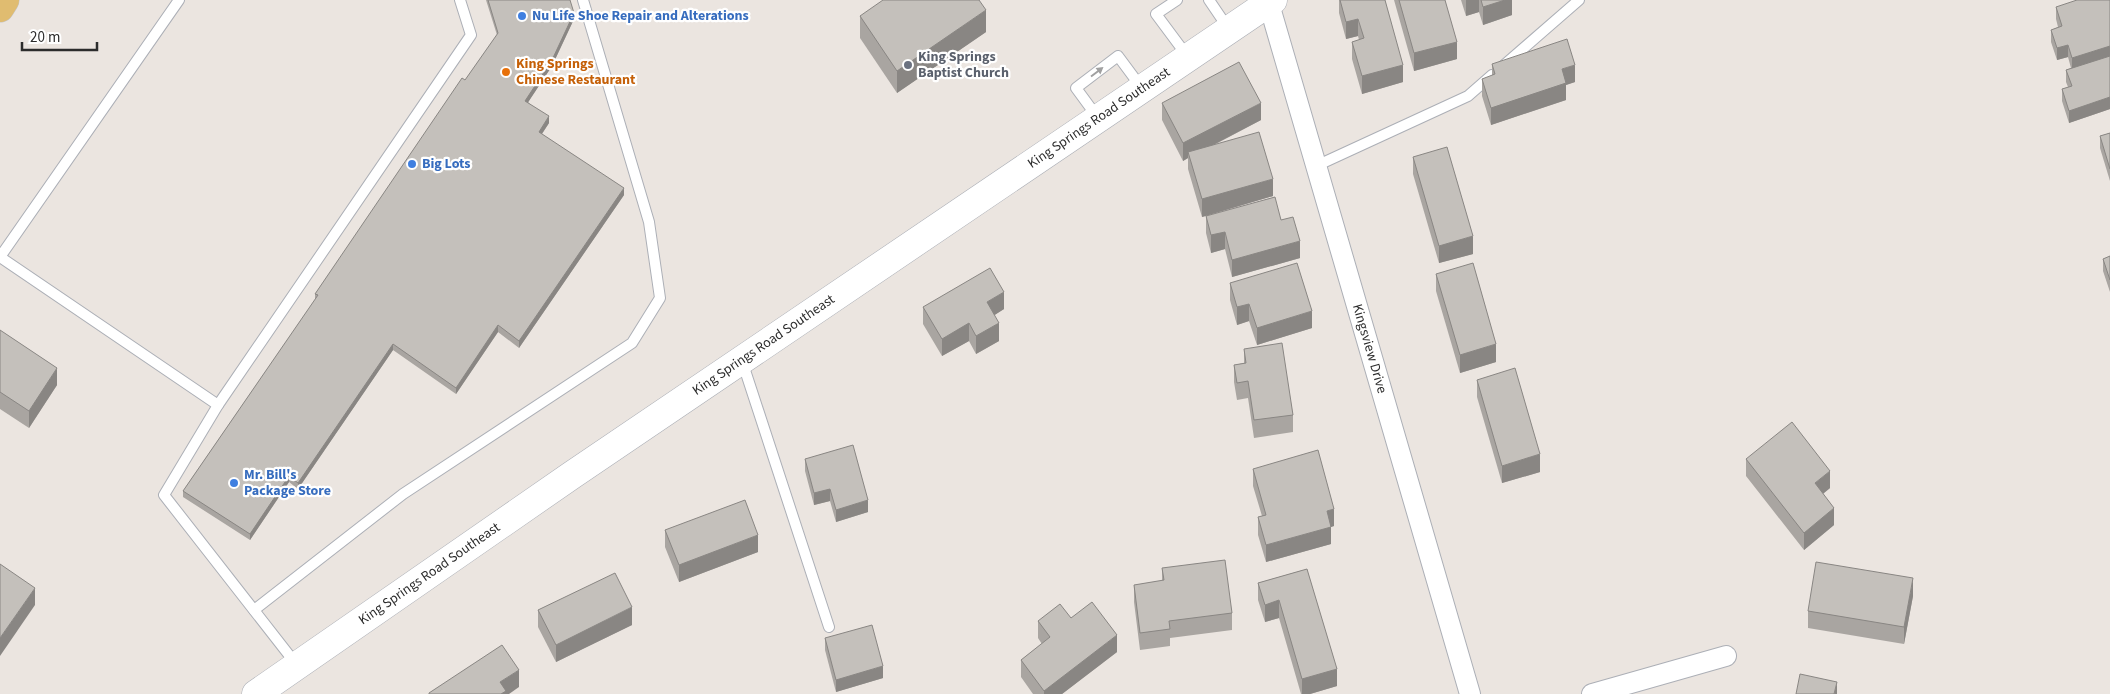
<svg xmlns="http://www.w3.org/2000/svg" width="2110" height="694" viewBox="0 0 2110 694" font-family="'Source Sans 3',sans-serif">
<style>
.lines{fill:none;stroke-linecap:round;stroke-linejoin:round}
.lane-casing{stroke:#acafb6;stroke-width:12}
.street-casing{stroke:#acafb6;stroke-width:22}
.secondary-casing{stroke:#acafb6;stroke-width:29}
.primary-casing{stroke:#c4c4c4;stroke-width:29}
.lane{stroke:#fff;stroke-width:10}
.street{stroke:#fff;stroke-width:20}
.secondary{stroke:#fff;stroke-width:28}
.primary{stroke:#e0bc70;stroke-width:28}
.wall{fill:#a9a5a1}
.shaded-wall{fill:#898683}
.building{fill:#c4c0bb;stroke:#898683}
.oneway{fill:#a0a0a0}
.shop-dot{fill:#3f7fe0;stroke:#fff;stroke-width:2}
.worship-dot{fill:#6b7280;stroke:#fff;stroke-width:2}
.food-dot{fill:#e8710a;stroke:#fff;stroke-width:2}
.labels{text-anchor:middle;dominant-baseline:central;stroke-width:4.5;stroke-linejoin:round;paint-order:stroke}
.shop-label{font-size:14px;font-weight:bold;fill:#366cbe;stroke:#fff;text-anchor:start}
.worship-label{font-size:14px;font-weight:bold;fill:#5b616d;stroke:#fff;text-anchor:start}
.food-label{font-size:14px;font-weight:bold;fill:#c56008;stroke:#fff;text-anchor:start}
.street-label{font-size:14px;fill:#2c2c2c;stroke:#fff}
</style>
<rect width="100%" height="100%" fill="#ebe5e0"/>
<g class="lines">
<defs>
<g id="lane">
<path d="M 1177,0 L 1156,14 L 1188,57"/>
<path d="M 1209,0 L 1228,28"/>
<path d="M 1503,66 L 1579,0"/>
<path d="M 1098,118 L 1076,88 L 1118,56 L 1141,87"/>
<path d="M 1316,166 L 1468,96 L 1492,75"/>
<path d="M 0,257 L 179,0"/>
<path d="M 0,257 L 218,405"/>
<path d="M 742,361 L 829,627"/>
<path d="M 254,610 L 403,494 L 632,343 L 660,298 L 649,222 L 583,0"/>
<path d="M 296,664 L 164,495 L 218,405 L 471,35 L 460,0"/>
</g>
<g id="street">
<path id="s1" d="M 1269,4 L 1470,694"/>
<path d="M 1592,694 L 1726,656"/>
</g>
<g id="secondary">
<path id="s2" d="M 256,694 L 572,475 L 1273,0"/>
</g>
<path id="primary" d="M 0,8 L 5,0"/>
</defs>
<use href="#lane" class="lane-casing"/>
<use href="#street" class="street-casing"/>
<use href="#secondary" class="secondary-casing"/>
<use href="#primary" class="primary-casing"/>
<use href="#lane" class="lane"/>
<use href="#street" class="street"/>
<use href="#secondary" class="secondary"/>
<use href="#primary" class="primary"/>
</g>
<g class="wall">
<path d="M 486,0 L 570,0 L 574,19 L 552,66 L 528,102 L 549,123 L 542,134 L 624,195 L 519,348 L 498,332 L 456,394 L 393,350 L 298,489 L 289,482 L 250,540 L 183,497 L 183,491 L 315,300 L 315,294 L 497,35 Z"/>
<path d="M 1339,0 L 1385,0 L 1403,82 L 1362,94 L 1352,59 L 1352,42 L 1359,40 L 1358,36 L 1346,39 L 1339,13 Z"/>
<path d="M 1394,0 L 1445,0 L 1457,59 L 1414,71 Z"/>
<path d="M 1461,0 L 1512,0 L 1512,15 L 1483,25 L 1479,12 L 1466,16 Z"/>
<path d="M 2110,0 L 2110,109 L 2069,123 L 2062,101 L 2062,89 L 2068,87 L 2066,82 L 2066,70 L 2071,68 L 2068,57 L 2057,60 L 2051,42 L 2051,30 L 2058,27 L 2056,19 L 2056,7 Z"/>
<path d="M 860,16 L 986,32 L 897,93 L 860,38 Z"/>
<path d="M 1492,64 L 1575,82 L 1566,85 L 1566,100 L 1491,125 L 1482,96 L 1482,79 L 1492,76 Z"/>
<path d="M 1162,103 L 1261,120 L 1214,145 L 1273,196 L 1202,217 L 1188,169 L 1188,158 L 1183,161 L 1162,120 Z"/>
<path d="M 2110,133 L 2110,181 L 2100,148 L 2100,136 Z"/>
<path d="M 1413,157 L 1473,254 L 1439,263 L 1413,174 Z"/>
<path d="M 1206,216 L 1281,220 L 1300,258 L 1232,277 L 1225,249 L 1211,253 L 1206,233 Z"/>
<path d="M 2110,256 L 2110,292 L 2103,271 L 2103,259 Z"/>
<path d="M 1436,274 L 1496,362 L 1460,373 L 1436,291 Z"/>
<path d="M 1230,283 L 1312,328 L 1257,345 L 1249,321 L 1237,325 L 1230,300 Z"/>
<path d="M 923,307 L 1004,309 L 994,315 L 999,341 L 976,354 L 969,341 L 942,356 L 923,324 Z"/>
<path d="M 0,330 L 57,385 L 29,428 L 0,409 Z"/>
<path d="M 1244,349 L 1293,415 L 1293,432 L 1254,438 L 1248,398 L 1237,400 L 1234,382 L 1234,365 L 1244,363 Z"/>
<path d="M 1477,380 L 1540,472 L 1502,483 L 1477,397 Z"/>
<path d="M 805,459 L 868,512 L 836,522 L 830,501 L 814,505 L 805,471 Z"/>
<path d="M 1746,459 L 1830,488 L 1823,494 L 1834,525 L 1804,550 L 1746,476 Z"/>
<path d="M 1253,469 L 1334,526 L 1331,527 L 1331,544 L 1266,562 L 1258,535 L 1258,517 L 1262,516 L 1253,486 Z"/>
<path d="M 665,530 L 758,552 L 679,582 L 665,547 Z"/>
<path d="M 1162,568 L 1232,613 L 1232,630 L 1170,638 L 1170,646 L 1140,650 L 1134,602 L 1134,585 L 1162,581 Z"/>
<path d="M 1307,569 L 1337,686 L 1310,694 L 1301,694 L 1279,618 L 1265,622 L 1258,600 L 1258,583 Z"/>
<path d="M 1913,596 L 1904,644 L 1808,628 L 1808,611 Z"/>
<path d="M 538,610 L 632,625 L 556,662 L 538,627 Z"/>
<path d="M 1071,618 L 1117,652 L 1062,694 L 1033,694 L 1021,677 L 1021,660 L 1042,644 L 1038,638 L 1038,621 Z"/>
<path d="M 825,638 L 883,678 L 836,692 L 825,650 Z"/>
</g>
<g class="shaded-wall">
<path d="M 1466,0 L 1479,0 L 1479,12 L 1466,16 Z"/>
<path d="M 1505,0 L 1512,0 L 1512,15 L 1483,25 L 1483,7 Z"/>
<path d="M 986,10 L 986,32 L 897,93 L 897,71 Z"/>
<path d="M 574,13 L 574,19 L 552,66 L 525,107 L 525,101 Z"/>
<path d="M 1358,19 L 1358,36 L 1346,39 L 1346,22 Z"/>
<path d="M 1457,42 L 1457,59 L 1414,71 L 1414,53 Z"/>
<path d="M 2068,45 L 2068,57 L 2057,60 L 2057,48 Z"/>
<path d="M 2110,46 L 2110,58 L 2072,70 L 2072,58 Z"/>
<path d="M 1403,65 L 1403,82 L 1362,94 L 1362,76 Z"/>
<path d="M 1575,65 L 1575,82 L 1566,85 L 1566,100 L 1491,125 L 1491,108 L 1562,69 Z"/>
<path d="M 2110,97 L 2110,109 L 2069,123 L 2069,111 Z"/>
<path d="M 1261,103 L 1261,120 L 1190,157 L 1188,152 L 1188,158 L 1183,161 L 1183,143 Z"/>
<path d="M 549,116 L 549,123 L 539,138 L 539,132 Z"/>
<path d="M 1273,179 L 1273,196 L 1202,217 L 1202,199 Z"/>
<path d="M 624,188 L 624,195 L 519,348 L 519,341 Z"/>
<path d="M 1225,232 L 1225,249 L 1211,253 L 1211,235 Z"/>
<path d="M 1473,236 L 1473,254 L 1439,263 L 1439,246 Z"/>
<path d="M 1300,241 L 1300,258 L 1232,277 L 1232,260 Z"/>
<path d="M 1004,292 L 1004,309 L 987,320 L 987,302 Z"/>
<path d="M 1249,304 L 1249,321 L 1237,325 L 1237,307 Z"/>
<path d="M 1312,311 L 1312,328 L 1257,345 L 1257,328 Z"/>
<path d="M 969,323 L 969,341 L 942,356 L 942,339 Z"/>
<path d="M 999,323 L 999,341 L 976,354 L 976,336 Z"/>
<path d="M 498,325 L 498,332 L 456,394 L 456,388 Z"/>
<path d="M 393,344 L 393,350 L 298,489 L 298,483 Z"/>
<path d="M 1496,344 L 1496,362 L 1460,373 L 1460,355 Z"/>
<path d="M 57,368 L 57,385 L 29,428 L 29,411 Z"/>
<path d="M 1540,454 L 1540,472 L 1502,483 L 1502,466 Z"/>
<path d="M 1830,471 L 1830,488 L 1815,500 L 1815,483 Z"/>
<path d="M 289,476 L 289,482 L 250,540 L 250,534 Z"/>
<path d="M 830,489 L 830,501 L 814,505 L 814,493 Z"/>
<path d="M 868,500 L 868,512 L 836,522 L 836,510 Z"/>
<path d="M 1834,508 L 1834,525 L 1804,550 L 1804,533 Z"/>
<path d="M 1334,509 L 1334,526 L 1327,528 L 1327,511 Z"/>
<path d="M 1331,527 L 1331,544 L 1266,562 L 1266,545 Z"/>
<path d="M 758,535 L 758,552 L 679,582 L 679,565 Z"/>
<path d="M 1913,578 L 1913,596 L 1904,644 L 1904,627 Z"/>
<path d="M 35,588 L 35,605 L 0,656 L 0,638 Z"/>
<path d="M 1279,600 L 1279,618 L 1265,622 L 1265,605 Z"/>
<path d="M 632,607 L 632,625 L 556,662 L 556,645 Z"/>
<path d="M 1117,635 L 1117,652 L 1062,694 L 1044,694 L 1044,691 Z"/>
<path d="M 883,666 L 883,678 L 836,692 L 836,680 Z"/>
<path d="M 1337,669 L 1337,686 L 1310,694 L 1302,694 L 1302,679 Z"/>
<path d="M 519,670 L 519,687 L 509,694 L 500,694 L 500,682 Z"/>
<path d="M 1837,682 L 1837,694 L 1834,694 Z"/>
</g>
<g class="building">
<path d="M 488,0 L 570,0 L 574,13 L 552,60 L 525,101 L 549,116 L 539,132 L 624,188 L 519,341 L 498,325 L 456,388 L 393,344 L 298,483 L 289,476 L 250,534 L 183,491 L 318,295 L 315,294 L 462,78 L 465,80 L 498,33 Z"/>
<path d="M 883,0 L 979,0 L 986,10 L 897,71 L 860,16 Z"/>
<path d="M 1340,0 L 1385,0 L 1403,65 L 1362,76 L 1352,42 L 1364,38 L 1358,19 L 1346,22 Z"/>
<path d="M 1399,0 L 1445,0 L 1457,42 L 1414,53 Z"/>
<path d="M 1481,0 L 1505,0 L 1483,7 Z"/>
<path d="M 2077,0 L 2110,0 L 2110,46 L 2072,58 L 2068,45 L 2057,48 L 2051,30 L 2062,26 L 2056,7 Z"/>
<path d="M 1567,39 L 1575,65 L 1562,69 L 1566,83 L 1491,108 L 1482,79 L 1495,74 L 1492,64 Z"/>
<path d="M 2110,56 L 2110,97 L 2069,111 L 2062,89 L 2072,86 L 2066,70 Z"/>
<path d="M 1239,62 L 1261,103 L 1183,143 L 1162,103 Z"/>
<path d="M 1259,132 L 1273,179 L 1202,199 L 1188,152 Z"/>
<path d="M 2110,133 L 2110,169 L 2100,136 Z"/>
<path d="M 1447,147 L 1473,236 L 1439,246 L 1413,157 Z"/>
<path d="M 1275,197 L 1281,220 L 1293,217 L 1300,241 L 1232,260 L 1225,232 L 1211,235 L 1206,216 Z"/>
<path d="M 2110,256 L 2110,280 L 2103,259 Z"/>
<path d="M 1297,263 L 1312,311 L 1257,328 L 1249,304 L 1237,307 L 1230,283 Z"/>
<path d="M 1473,263 L 1496,344 L 1460,355 L 1436,274 Z"/>
<path d="M 990,268 L 1004,292 L 987,302 L 999,323 L 976,336 L 969,323 L 942,339 L 923,307 Z"/>
<path d="M 0,330 L 57,368 L 29,411 L 0,392 Z"/>
<path d="M 1282,343 L 1293,415 L 1254,420 L 1248,381 L 1237,383 L 1234,365 L 1246,363 L 1244,349 Z"/>
<path d="M 1515,368 L 1540,454 L 1502,466 L 1477,380 Z"/>
<path d="M 1792,422 L 1830,471 L 1815,483 L 1834,508 L 1804,533 L 1746,459 Z"/>
<path d="M 853,445 L 868,500 L 836,510 L 830,489 L 814,493 L 805,459 Z"/>
<path d="M 1318,450 L 1334,509 L 1327,511 L 1331,527 L 1266,545 L 1258,517 L 1266,515 L 1253,469 Z"/>
<path d="M 745,500 L 758,535 L 679,565 L 665,530 Z"/>
<path d="M 1225,560 L 1232,613 L 1169,621 L 1170,629 L 1140,633 L 1134,585 L 1164,580 L 1162,568 Z"/>
<path d="M 1816,562 L 1913,578 L 1904,627 L 1808,611 Z"/>
<path d="M 0,564 L 35,588 L 0,638 Z"/>
<path d="M 1307,569 L 1337,669 L 1302,679 L 1279,600 L 1265,605 L 1258,583 Z"/>
<path d="M 615,573 L 632,607 L 556,645 L 538,610 Z"/>
<path d="M 1092,602 L 1117,635 L 1044,691 L 1021,660 L 1050,637 L 1038,621 L 1060,604 L 1071,618 Z"/>
<path d="M 872,625 L 883,666 L 836,680 L 825,638 Z"/>
<path d="M 502,645 L 519,670 L 500,682 L 506,691 L 501,694 L 429,694 L 429,693 Z"/>
<path d="M 1800,674 L 1837,682 L 1834,694 L 1796,694 Z"/>
</g>
<defs><path id="oneway-solid" d="M-6-.8H1V-3.2L6.5 0L1 3.2V.8H-6Z" transform="scale(1.25)"/></defs>
<use class="oneway" href="#oneway-solid" transform="translate(1097 72) rotate(-37)"/>
<g class="shop-dot">
<circle cx="522" cy="16" r="5"/>
<circle cx="412" cy="164" r="5"/>
<circle cx="234" cy="483" r="5"/>
</g>
<circle class="worship-dot" cx="908" cy="65" r="5"/>
<circle class="food-dot" cx="506" cy="72" r="5"/>
<g class="labels">
<g class="shop-label">
<text x="532" y="16">Nu Life Shoe Repair and Alterations</text>
<text x="422" y="164">Big Lots</text>
<text x="244" y="475">Mr. Bill's<tspan x="244" dy="16">Package Store</tspan></text>
</g>
<g class="worship-label">
<text x="918" y="57">King Springs<tspan x="918" dy="16">Baptist Church</tspan></text>
</g>
<g class="food-label">
<text x="516" y="64">King Springs<tspan x="516" dy="16">Chinese Restaurant</tspan></text>
</g>
<g class="street-label">
<text stroke="none"><textPath href="#s2" startOffset="1021">King Springs Road Southeast</textPath></text>
<text stroke="none"><textPath href="#s2" startOffset="616">King Springs Road Southeast</textPath></text>
<text stroke="none"><textPath href="#s1" startOffset="359">Kingsview Drive</textPath></text>
<text stroke="none"><textPath href="#s2" startOffset="211">King Springs Road Southeast</textPath></text>
</g>
</g>
<path d="M22 42v8h75v-8" fill="none" stroke="#2c2c2c" stroke-width="2.5"/>
<text x="30" y="42" font-size="15" fill="#2c2c2c" stroke="#ffffff" stroke-width="4" paint-order="stroke">20 m</text>
</svg>
